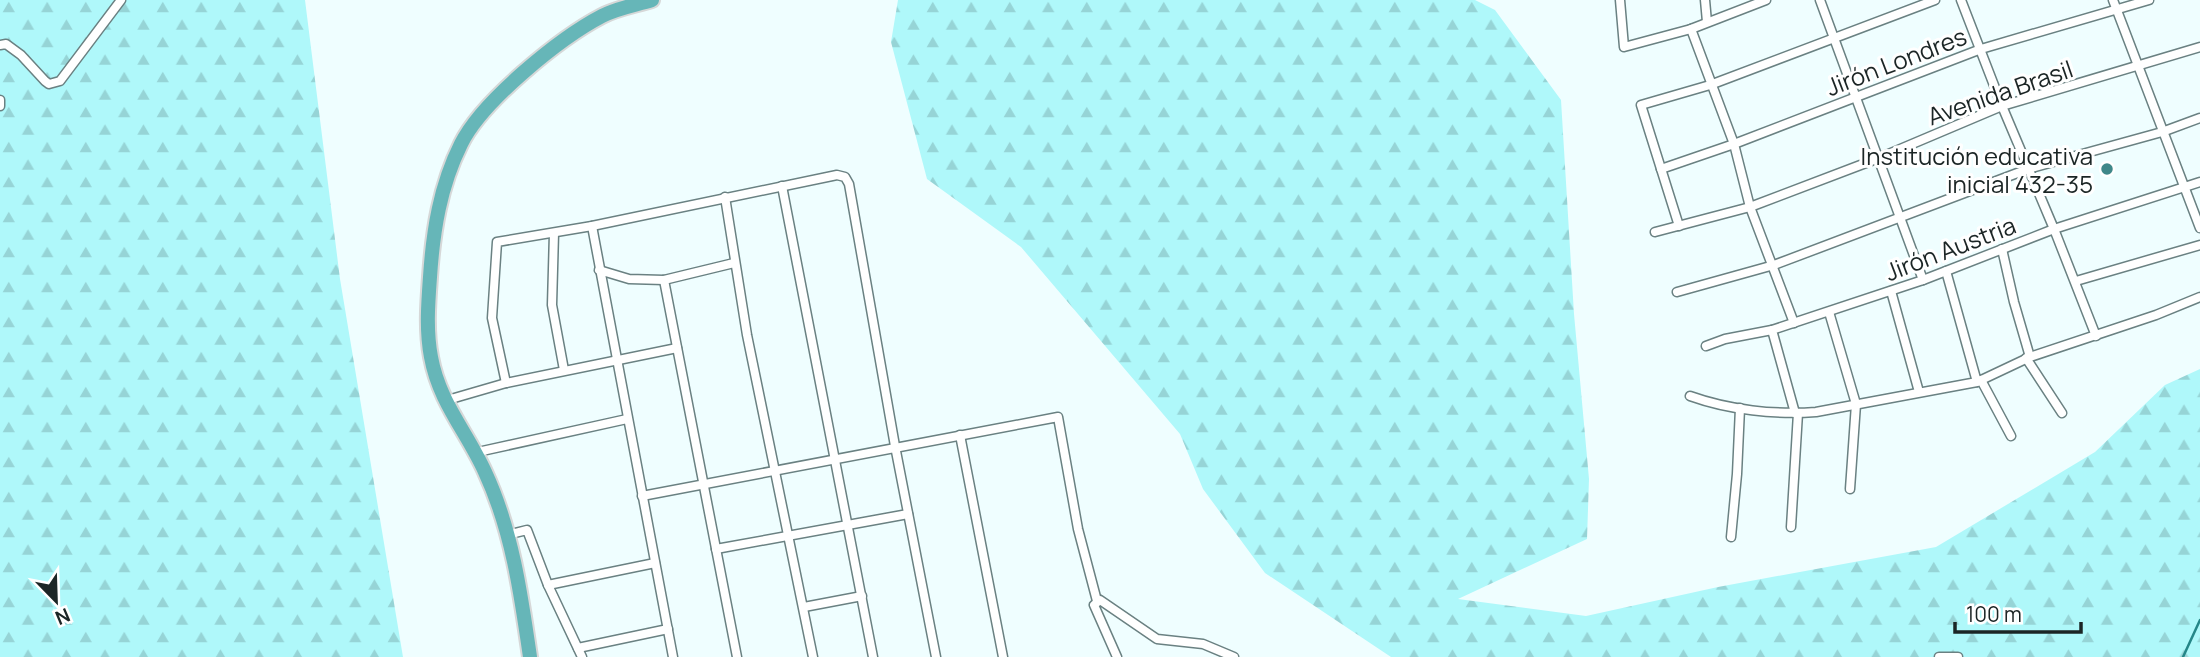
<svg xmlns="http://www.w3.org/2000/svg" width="2200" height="657" viewBox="0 0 2200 657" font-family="Manrope,sans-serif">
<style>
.forest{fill:url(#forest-firs)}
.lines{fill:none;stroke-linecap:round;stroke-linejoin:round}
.stream{stroke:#258688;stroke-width:2.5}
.minor-casing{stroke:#6a8182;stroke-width:11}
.trunk-casing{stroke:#d6d8d8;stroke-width:18}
.minor{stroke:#fff;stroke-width:8}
.trunk{stroke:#66b6b8;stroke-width:14}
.poi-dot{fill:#3f8789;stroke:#fff;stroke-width:2.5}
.labels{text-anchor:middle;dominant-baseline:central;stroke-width:6;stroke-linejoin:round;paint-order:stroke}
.street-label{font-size:24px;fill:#1b2525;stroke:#fff}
.poi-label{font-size:24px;fill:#1b2525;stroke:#fff;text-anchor:end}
</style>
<defs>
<pattern id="forest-firs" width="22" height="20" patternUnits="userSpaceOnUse" patternTransform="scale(1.75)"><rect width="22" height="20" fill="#aff8fa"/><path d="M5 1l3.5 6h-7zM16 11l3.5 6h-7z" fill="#96d4d6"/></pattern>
</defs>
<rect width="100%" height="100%" fill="#effeff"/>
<g class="forest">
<path d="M 0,0 L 305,0 L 340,279 L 403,657 L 0,657 Z"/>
<path d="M 898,0 L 1475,0 L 1495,10 L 1561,100 L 1574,314 L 1589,479 L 1587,539 L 1458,599 L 1586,616 L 1718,587 L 1936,547 L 2095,452 L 2165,385 L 2200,369 L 2200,657 L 1391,657 L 1265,573 L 1203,489 L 1180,434 L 1021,247 L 927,179 L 891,42 Z"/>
</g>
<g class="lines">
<path class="stream" d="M 2183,657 L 2200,620"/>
<defs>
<g id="minor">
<path d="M 1620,0 L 1624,47 L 1691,29 L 1766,0"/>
<path d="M 1705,0 L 1707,22"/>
<path d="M 1820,0 L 1923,280"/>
<path d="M 1961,0 L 2002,106 L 2054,229 L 2096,336"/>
<path d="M 2113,0 L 2200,228"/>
<path d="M 1691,29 L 1734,144 L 1750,207 L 1794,323"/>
<path d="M 0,45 L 6,44 L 21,55 L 45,81 L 49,84 L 60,81 L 121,0"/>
<path d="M 0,100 L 0,106"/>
<path d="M 1661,169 L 1734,144 L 1981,49 L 2149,0"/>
<path d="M 782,186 L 873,657"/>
<path d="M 725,197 L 747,335 L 813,657"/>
<path d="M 592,226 L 673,657"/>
<path d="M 1679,226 L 1641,105 L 1710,85 L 1935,0"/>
<path d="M 1655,232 L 1750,207 L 1879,158 L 2002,106 L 2200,47"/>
<path d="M 554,233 L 552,305 L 564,370"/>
<path d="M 2002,249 L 2014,302 L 2030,357"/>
<path d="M 599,270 L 629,279 L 664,280 L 734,263"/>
<path d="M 1946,271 L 1977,382"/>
<path d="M 664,280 L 737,657"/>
<path d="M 2076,281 L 2200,245"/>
<path d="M 1891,291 L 1919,392"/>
<path d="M 1677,292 L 1774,265 L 2028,169 L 2162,132 L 2200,118"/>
<path d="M 1829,312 L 1856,404 L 1850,489"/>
<path d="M 1706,346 L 1725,339 L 1772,330"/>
<path d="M 2026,358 L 2062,413"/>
<path d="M 1981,380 L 2011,436"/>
<path d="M 506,383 L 492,318 L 497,242 L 592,226 L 837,175 L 845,177 L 849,184 L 895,446 L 936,657"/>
<path d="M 1690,396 C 1729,410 1775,415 1816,412 L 1977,382 L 2030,357 L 2156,315 L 2200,297"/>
<path d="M 444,401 L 506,383 L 677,348"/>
<path d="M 1795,413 L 1772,330 L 1923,280 L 2054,229 L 2200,182"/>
<path d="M 960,435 L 1003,657"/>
<path d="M 473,453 L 627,419"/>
<path d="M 642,496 L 1058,417 L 1078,529 L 1097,601"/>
<path d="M 1791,527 L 1798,413"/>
<path d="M 507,535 L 527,530 L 548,585 L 582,657"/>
<path d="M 1731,537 L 1737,474 L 1740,408"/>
<path d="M 716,549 L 908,514"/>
<path d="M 548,585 L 655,563"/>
<path d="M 804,607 L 862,596"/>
<path d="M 578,648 L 668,629"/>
<path d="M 1117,657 L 1094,605 L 1100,600 L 1157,639 L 1203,644 L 1234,657"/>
<path d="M 1939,657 L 1958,657"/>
</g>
<path id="trunk" d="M 530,657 C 521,594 512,530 485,472 C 467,432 439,402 431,357 C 426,331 428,304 430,277 C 433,231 440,186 461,144 C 482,101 560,38 602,16 C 617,8 636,5 652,0"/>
</defs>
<use href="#minor" class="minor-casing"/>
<use href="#trunk" class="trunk-casing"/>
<use href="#minor" class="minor"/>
<use href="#trunk" class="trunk"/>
</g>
<circle class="poi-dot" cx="2107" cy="169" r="7"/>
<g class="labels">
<g class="street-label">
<text transform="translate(1896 61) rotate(-21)">Jirón Londres</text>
<text transform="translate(2000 92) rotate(-19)">Avenida Brasil</text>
<text transform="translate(1950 248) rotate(-21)">Jirón Austria</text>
</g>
<g class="poi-label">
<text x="2093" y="155">Institución educativa<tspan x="2093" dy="28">inicial 432-35</tspan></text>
</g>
</g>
<g transform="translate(56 601) rotate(157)" stroke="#ffffff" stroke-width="5" paint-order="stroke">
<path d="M0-5L12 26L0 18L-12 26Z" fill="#1b2525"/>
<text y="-10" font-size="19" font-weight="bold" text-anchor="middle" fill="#1b2525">N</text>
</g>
<path d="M1955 622v10h126v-10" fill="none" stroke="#1b2525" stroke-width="3.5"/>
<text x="1966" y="622" font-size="21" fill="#1b2525" stroke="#ffffff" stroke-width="5" paint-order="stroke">100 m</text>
</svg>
